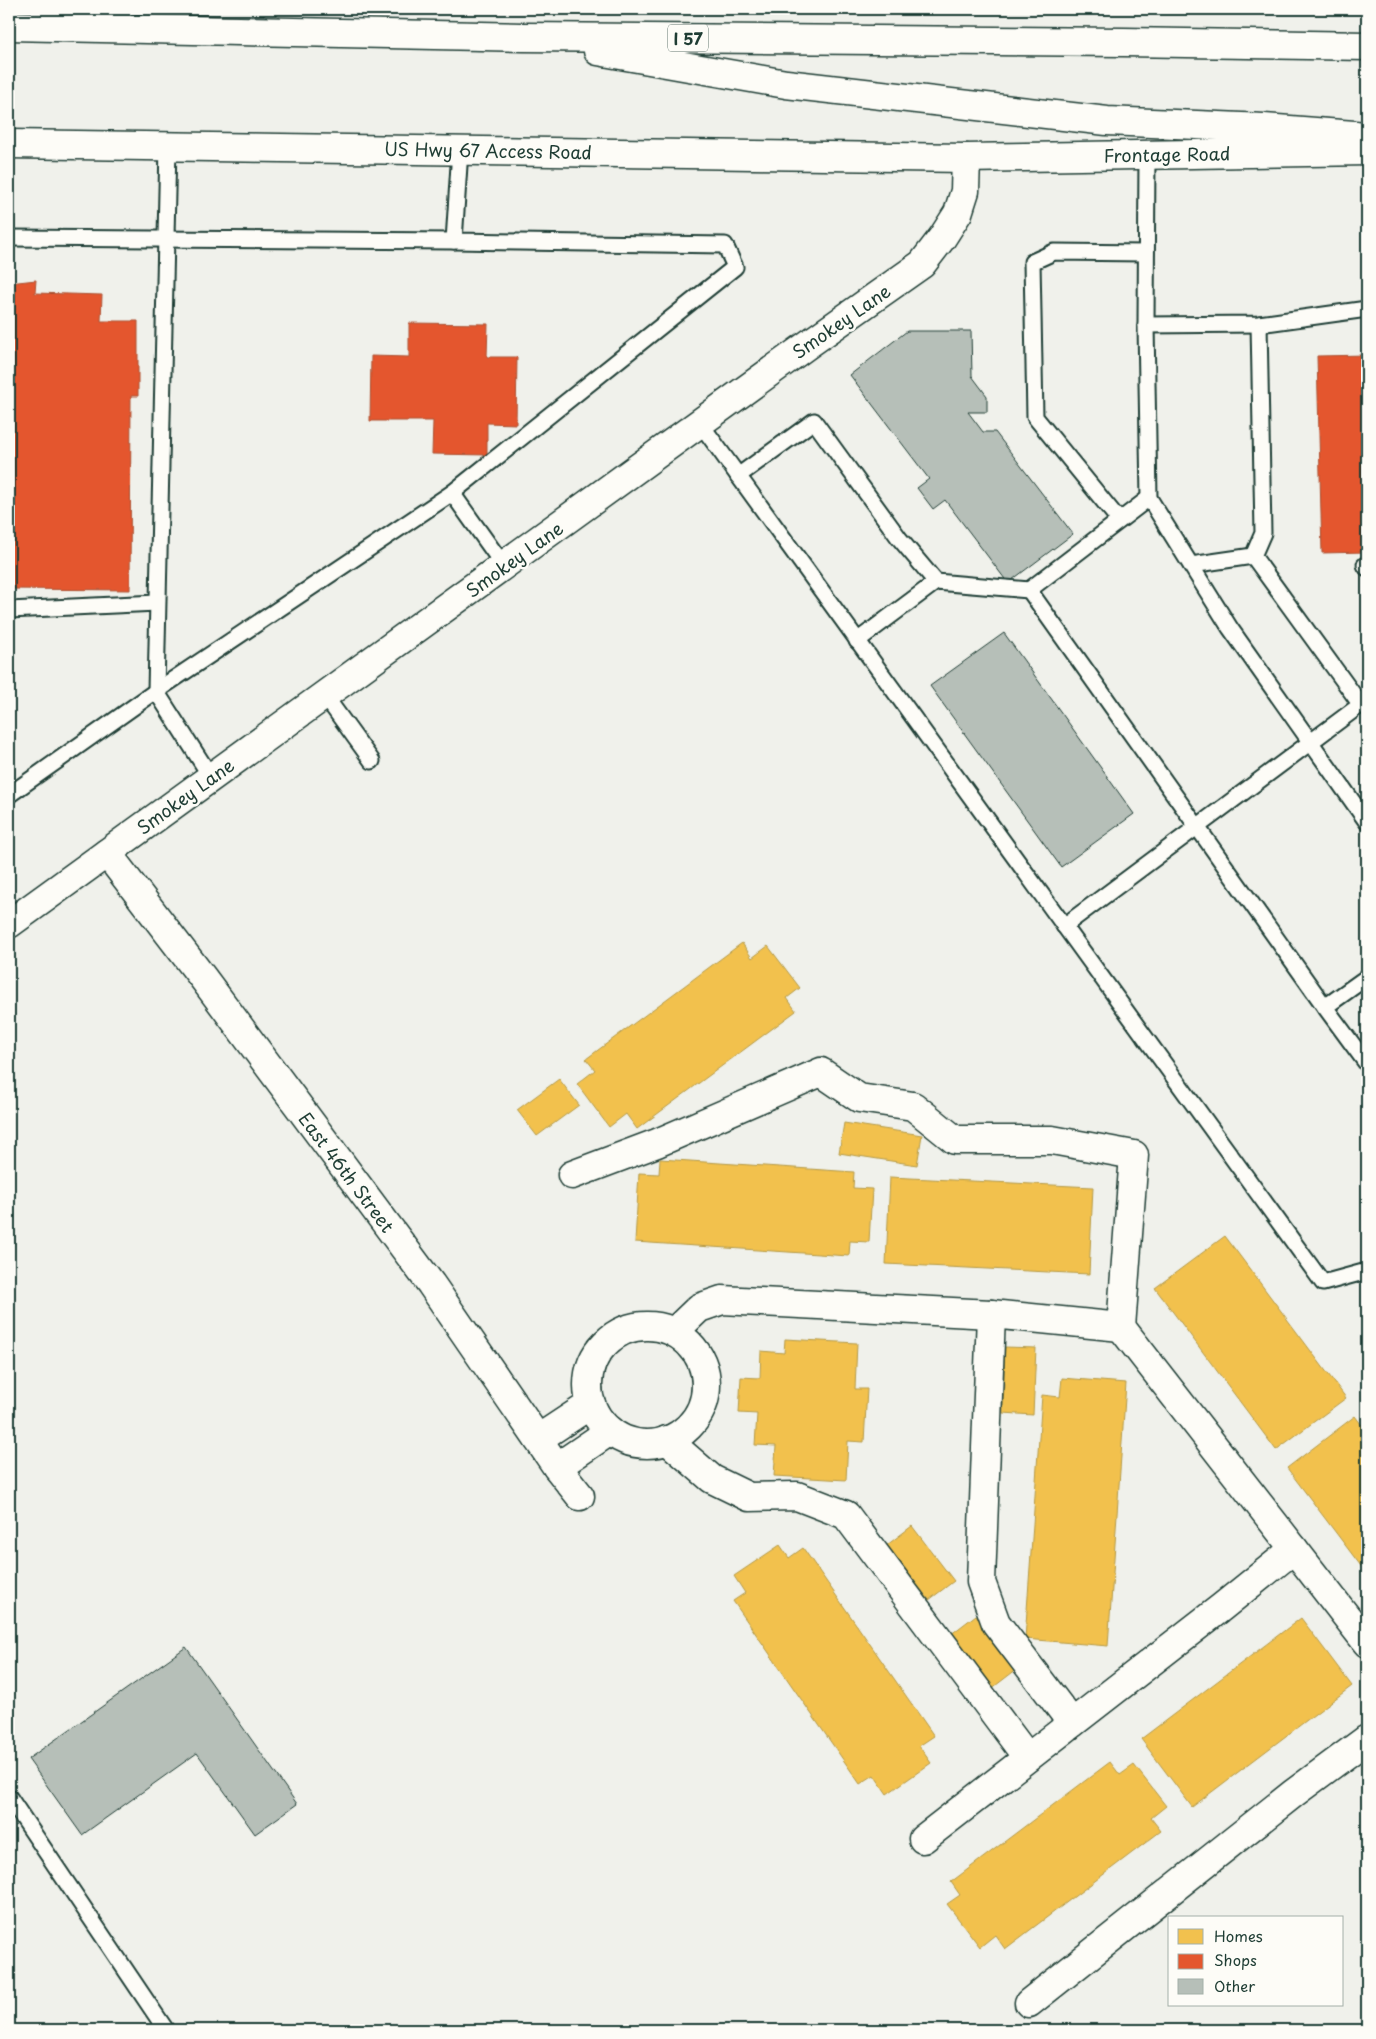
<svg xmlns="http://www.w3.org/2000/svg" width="1376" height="2039" viewBox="0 0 1376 2039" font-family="'Playpen Sans',sans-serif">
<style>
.homes{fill:#f2c14e;stroke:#b39946}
.shops{fill:#e4572e;stroke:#a94f30}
.building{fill:#b6bfb8;stroke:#1f3d34}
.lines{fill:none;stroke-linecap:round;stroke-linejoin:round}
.service-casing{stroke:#1f3d34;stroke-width:19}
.minor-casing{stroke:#1f3d34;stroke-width:31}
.tertiary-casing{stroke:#1f3d34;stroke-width:31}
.secondary-casing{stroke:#1f3d34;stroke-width:31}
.motorway-casing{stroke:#1f3d34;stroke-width:31}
.service{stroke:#fdfcf7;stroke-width:15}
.minor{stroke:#fdfcf7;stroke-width:28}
.tertiary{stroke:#fdfcf7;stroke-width:28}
.secondary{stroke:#fdfcf7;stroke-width:28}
.motorway{stroke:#fdfcf7;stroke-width:28}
.labels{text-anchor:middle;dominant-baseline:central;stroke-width:5;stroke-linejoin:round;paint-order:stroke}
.shield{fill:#fdfcf7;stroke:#62766e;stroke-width:1}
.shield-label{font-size:16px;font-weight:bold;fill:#1f3d34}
.street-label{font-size:18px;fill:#1f3d34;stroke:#fdfcf7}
</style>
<rect width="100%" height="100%" fill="#f0f1eb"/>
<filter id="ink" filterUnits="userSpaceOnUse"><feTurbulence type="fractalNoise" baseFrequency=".02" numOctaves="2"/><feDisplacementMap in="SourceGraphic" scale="10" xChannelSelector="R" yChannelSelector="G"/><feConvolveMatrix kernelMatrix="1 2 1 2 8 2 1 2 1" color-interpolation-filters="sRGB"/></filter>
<g filter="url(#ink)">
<g class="homes">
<path d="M 742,943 L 752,958 L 768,946 L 800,988 L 787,998 L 796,1011 L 637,1129 L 626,1114 L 609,1127 L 577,1084 L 595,1070 L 586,1059 Z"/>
<path d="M 559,1079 L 579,1105 L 537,1136 L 517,1110 Z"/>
<path d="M 844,1123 L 922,1135 L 917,1165 L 839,1153 Z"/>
<path d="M 660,1159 L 854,1172 L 853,1188 L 872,1189 L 869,1242 L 850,1241 L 849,1256 L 635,1242 L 639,1173 L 659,1174 Z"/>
<path d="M 890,1177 L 1093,1187 L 1089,1274 L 886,1264 Z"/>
<path d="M 1225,1236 L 1346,1398 L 1276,1450 L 1155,1288 Z"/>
<path d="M 785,1339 L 857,1343 L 855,1389 L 867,1389 L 864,1442 L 848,1441 L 846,1480 L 774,1476 L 776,1446 L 755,1445 L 757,1414 L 739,1413 L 741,1377 L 760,1378 L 761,1351 L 784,1353 Z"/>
<path d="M 1005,1347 L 1036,1348 L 1033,1415 L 1003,1413 Z"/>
<path d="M 1062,1378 L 1126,1383 L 1108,1646 L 1025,1639 L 1042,1395 L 1060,1397 Z"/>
<path d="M 1355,1416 L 1367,1432 L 1367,1574 L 1287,1468 Z"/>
<path d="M 912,1526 L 954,1581 L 929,1600 L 887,1545 Z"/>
<path d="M 780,1545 L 789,1558 L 803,1548 L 934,1736 L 919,1746 L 931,1763 L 887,1794 L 874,1775 L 860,1784 L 733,1601 L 745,1593 L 734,1576 Z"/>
<path d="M 976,1615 L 1017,1669 L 991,1689 L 950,1635 Z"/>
<path d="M 1301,1618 L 1352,1686 L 1192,1807 L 1141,1739 Z"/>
<path d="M 1110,1762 L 1120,1775 L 1134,1765 L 1166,1806 L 1151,1818 L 1161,1831 L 1005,1949 L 995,1935 L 980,1947 L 947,1904 L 960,1895 L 951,1882 Z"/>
</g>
<g class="shops">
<path d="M 36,280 L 35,293 L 102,295 L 101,321 L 138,321 L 138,396 L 131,396 L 130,590 L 9,589 L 9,283 Z"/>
<path d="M 409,323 L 488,324 L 487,357 L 517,357 L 516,424 L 487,423 L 487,455 L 432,454 L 433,421 L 370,421 L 371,356 L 409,357 Z"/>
<path d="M 1367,355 L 1367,552 L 1322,553 L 1317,356 Z"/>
</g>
<g class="building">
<path d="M 907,331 L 971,331 L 972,376 L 987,396 L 987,412 L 968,412 L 983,432 L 995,432 L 1073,534 L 1008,583 L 945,500 L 933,509 L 917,488 L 929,479 L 850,375 Z"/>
<path d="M 1004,633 L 1134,814 L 1061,867 L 930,686 Z"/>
<path d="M 186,1647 L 297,1804 L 255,1834 L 197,1753 L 82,1835 L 28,1759 Z"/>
</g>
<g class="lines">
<defs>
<g id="service">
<path d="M 168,146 L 156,691 L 211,777"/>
<path d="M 1147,155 L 1146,325 L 1149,498 L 1230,628 L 1367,822"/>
<path d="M 9,238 L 454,241"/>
<path d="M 1146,325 L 1259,324 L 1367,309"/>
<path d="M 700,423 L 1323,1283 L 1367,1271"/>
<path d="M 738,476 L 814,421 L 899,538 L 936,582"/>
<path d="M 452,493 L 504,566"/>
<path d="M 1149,498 L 1029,590 L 1325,1007 L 1367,1064"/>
<path d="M 1119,520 L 1035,417 L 1032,262 L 1054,252 L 1146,253"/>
<path d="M 1253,556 L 1263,533 L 1259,324"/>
<path d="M 1253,556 L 1361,705"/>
<path d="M 1191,565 L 1253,556"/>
<path d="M 1365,565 L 1367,568"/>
<path d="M 9,610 L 157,603"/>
<path d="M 857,641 L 936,582 L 1029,590"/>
<path d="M 325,696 L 372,761"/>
<path d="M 9,795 L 156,691 L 452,493 L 735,267 L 725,245 L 454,241 L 460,150"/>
<path d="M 1064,926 L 1367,700"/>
<path d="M 1325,1007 L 1367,977"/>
<path d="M 9,1797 L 166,2030"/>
</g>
<g id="minor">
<path d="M 107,853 L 203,978 L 431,1284 L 557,1467 L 580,1496"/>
<path d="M 572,1175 L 657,1143 L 821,1072 L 859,1098 L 913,1106 L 955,1140 L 1052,1140 L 1134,1155 L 1121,1327 L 991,1314 L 722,1300 L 699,1308 L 674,1332"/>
<path d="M 991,1314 L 981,1582 L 996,1623 L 1072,1723"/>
<circle cx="647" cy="1385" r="59"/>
<path d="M 538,1439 L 591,1404"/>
<path d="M 667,1440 L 712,1479 L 749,1497 L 797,1496 L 846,1515 L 1027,1757"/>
<path d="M 557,1467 L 610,1431"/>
<path d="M 1294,1549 L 1367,1643"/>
<path d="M 923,1839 L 1222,1607 L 1294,1549 L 1121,1327"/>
<path d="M 1029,2003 L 1294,1793 L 1367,1739"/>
</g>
<path id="tertiary" d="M 9,924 L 810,343 L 922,264 L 942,238 L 958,213 L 965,191 L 966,158"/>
<path id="secondary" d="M 9,144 L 966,158 L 1367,151"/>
<g id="motorway">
<path d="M 9,26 L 523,37 L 1124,42 L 1367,46"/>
<path d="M 598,51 L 786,84 L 1107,121 L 1264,128 L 1367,136"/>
</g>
</defs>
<use href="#service" class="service-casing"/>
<use href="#minor" class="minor-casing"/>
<use href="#tertiary" class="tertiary-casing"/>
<use href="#secondary" class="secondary-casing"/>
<use href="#motorway" class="motorway-casing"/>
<use href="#service" class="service"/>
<use href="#minor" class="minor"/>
<use href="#tertiary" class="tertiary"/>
<use href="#secondary" class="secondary"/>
<use href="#motorway" class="motorway"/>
</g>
</g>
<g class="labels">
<rect class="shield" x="668" y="24.5" width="40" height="27" rx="4"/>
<g class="shield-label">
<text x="688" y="38">I 57</text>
</g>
<g class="street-label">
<text transform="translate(488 150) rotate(1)">US Hwy 67 Access Road</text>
<text transform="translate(1167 154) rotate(-1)">Frontage Road</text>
<text transform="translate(841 321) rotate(-35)">Smokey Lane</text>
<text transform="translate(514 559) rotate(-36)">Smokey Lane</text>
<text transform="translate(185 796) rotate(-36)">Smokey Lane</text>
<text transform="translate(347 1172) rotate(53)">East 46th Street</text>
</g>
</g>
<rect width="1376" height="2039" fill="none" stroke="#fdfcf7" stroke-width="30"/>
<rect x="15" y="15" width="1346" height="2009" fill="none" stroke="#1f3d34" stroke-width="2" filter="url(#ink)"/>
<rect x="1168" y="1916" width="175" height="90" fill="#fdfcf7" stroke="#a4b0a9"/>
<rect x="1178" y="1929" width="25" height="15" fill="#f2c14e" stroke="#a4b0a9"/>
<text x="1214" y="1942" font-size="15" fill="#1f3d34">Homes</text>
<rect x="1178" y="1954" width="25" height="15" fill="#e4572e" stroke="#a4b0a9"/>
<text x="1214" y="1966" font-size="15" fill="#1f3d34">Shops</text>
<rect x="1178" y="1979" width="25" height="15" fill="#b6bfb8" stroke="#a4b0a9"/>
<text x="1214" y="1992" font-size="15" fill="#1f3d34">Other</text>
</svg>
